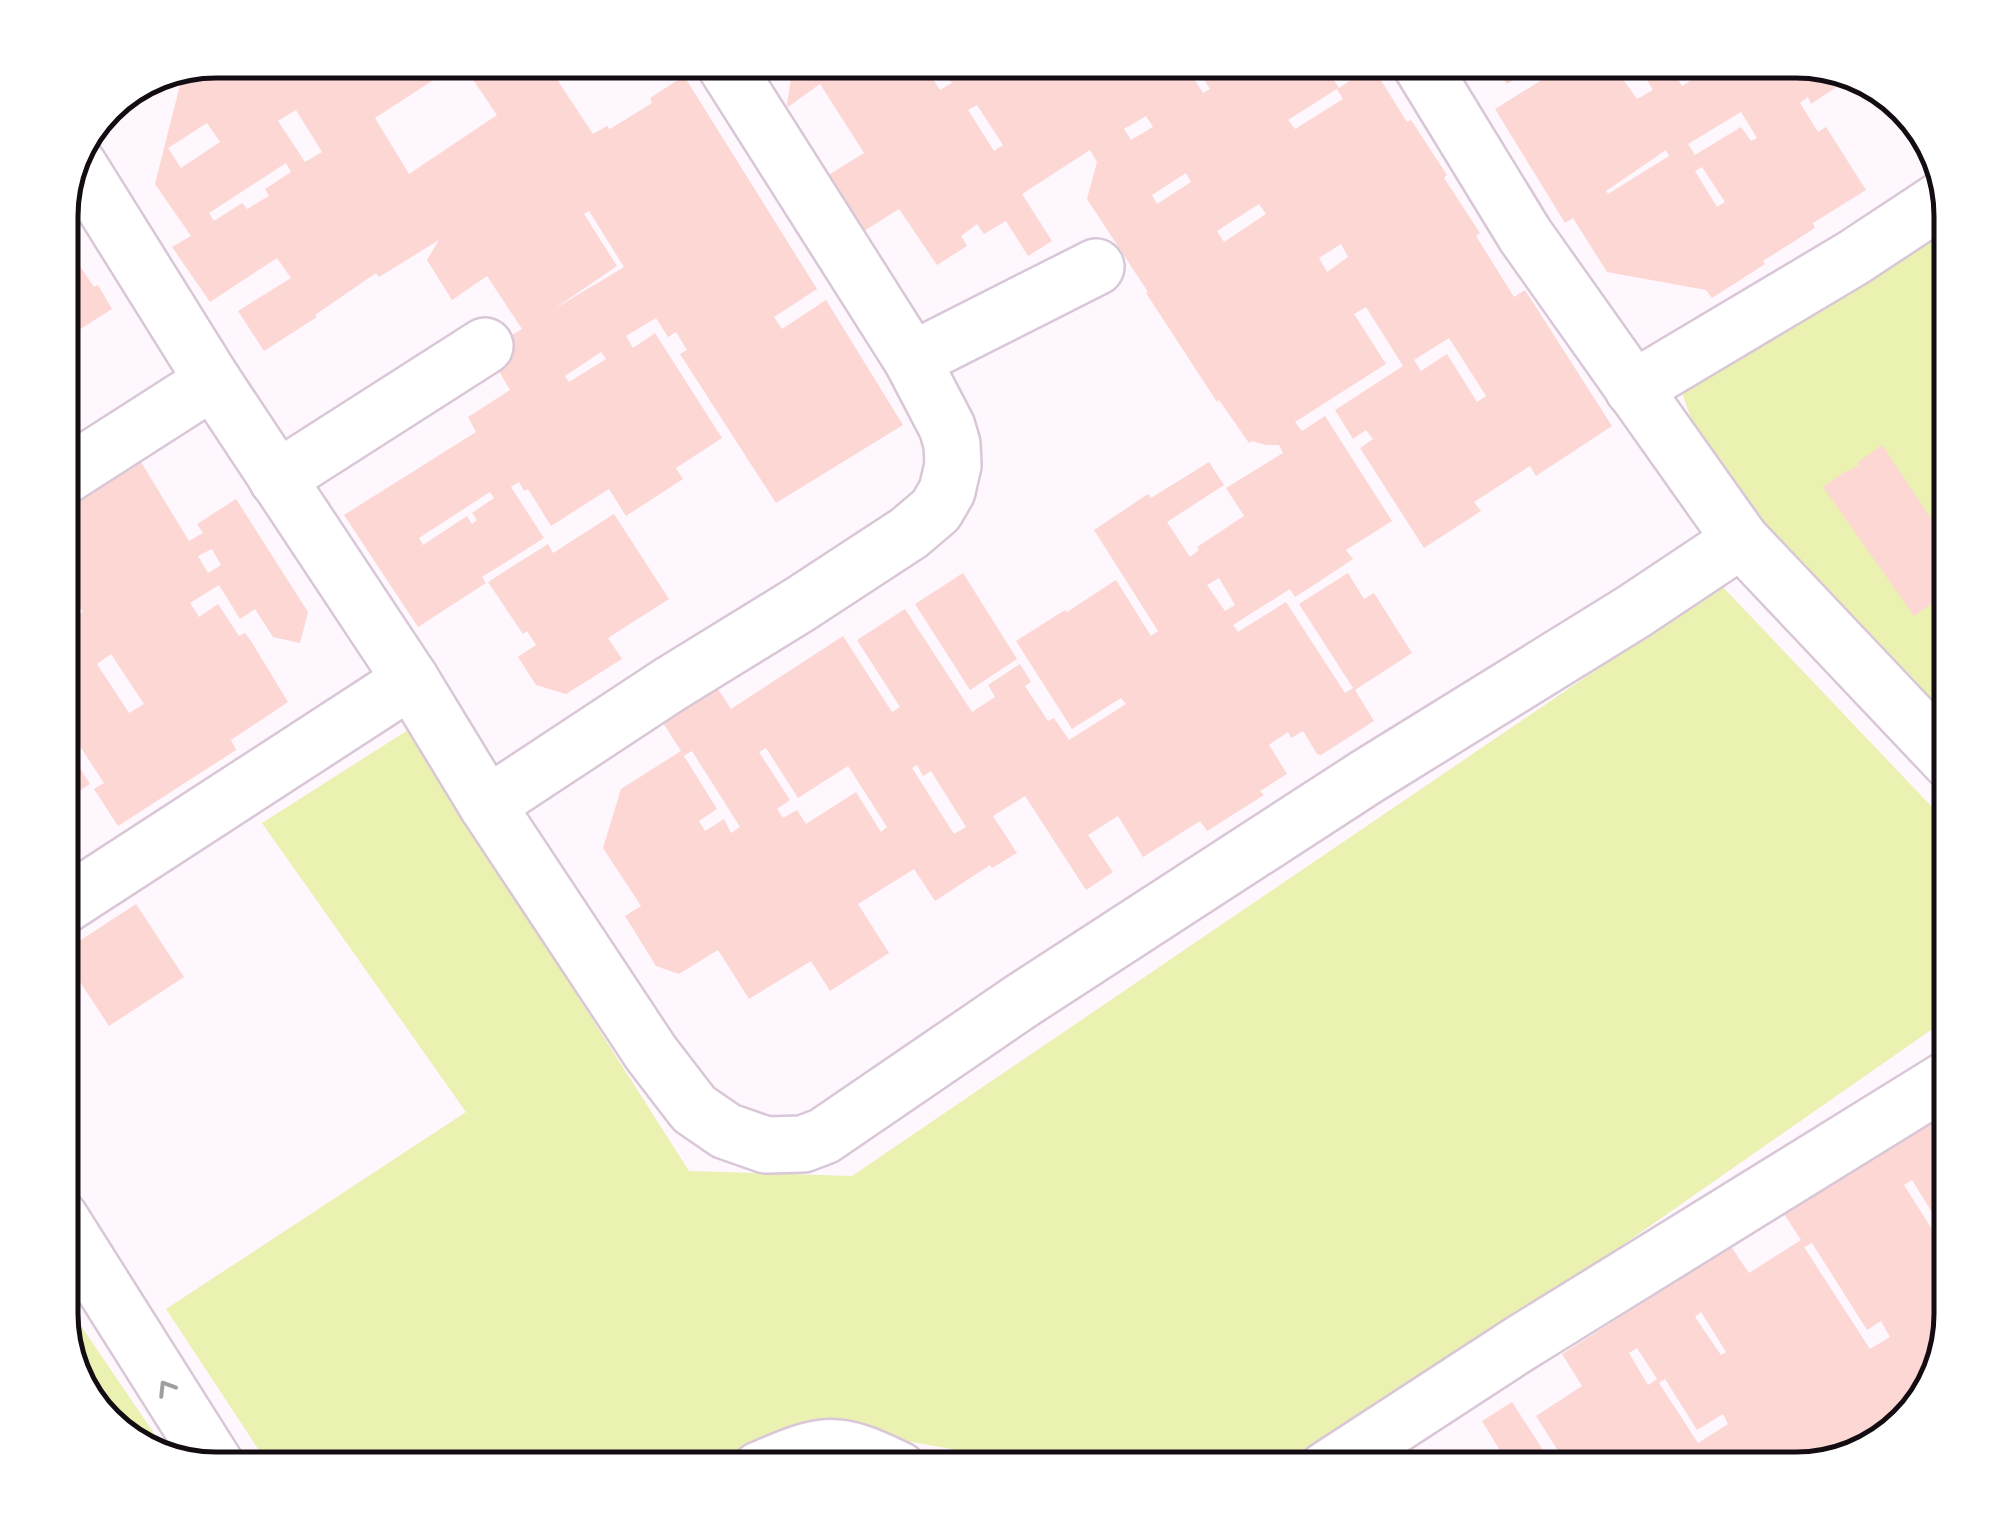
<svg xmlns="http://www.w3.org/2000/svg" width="2011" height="1530" viewBox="0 0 2011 1530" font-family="Mulish,sans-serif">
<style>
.green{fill:#ebf1b1}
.building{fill:#fcd7d3;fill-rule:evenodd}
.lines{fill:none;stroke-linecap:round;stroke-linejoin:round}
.minor-casing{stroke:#d9c7d8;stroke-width:60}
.tertiary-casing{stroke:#d9c7d8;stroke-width:60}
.minor{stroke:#fff;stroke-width:55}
.tertiary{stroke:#fff;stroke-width:55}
.oneway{stroke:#a19ea1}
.rim{fill:none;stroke:#130d13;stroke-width:5}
</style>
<rect width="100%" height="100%" fill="#fef7fe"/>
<g class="green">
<path d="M 1951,214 L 1951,736 L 1722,506 L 1672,365 Z"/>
<path d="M 1721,585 L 1951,827 L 1951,1016 L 1300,1470 L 974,1470 L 957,1450 L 827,1427 L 750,1470 L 272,1470 L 166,1309 L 466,1112 L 262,823 L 408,730 L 689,1171 L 852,1176 Z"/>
<path d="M 60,1295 L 168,1454 L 120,1438 L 76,1384 L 60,1325 Z"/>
</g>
<g class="building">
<path d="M 215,60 L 544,60 L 593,134 L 607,126 L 610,129 L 652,103 L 650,98 L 684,76 L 817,289 L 774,317 L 782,329 L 826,300 L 903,425 L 776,503 L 680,354 L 687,350 L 676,332 L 668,337 L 656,318 L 626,336 L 633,348 L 655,333 L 722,438 L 676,468 L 683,479 L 626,516 L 609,489 L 551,526 L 528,489 L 524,491 L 519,482 L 511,487 L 544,538 L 482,577 L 486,583 L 418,627 L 344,515 L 476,432 L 468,417 L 510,390 L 487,351 L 522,329 L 487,276 L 452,300 L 427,260 L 439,240 L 379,277 L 376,273 L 315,315 L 317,317 L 264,351 L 238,311 L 291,278 L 277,258 L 210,302 L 172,247 L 191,236 L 155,184 L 181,81 ZM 461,62 L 497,115 L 409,174 L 375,118 ZM 296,110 L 322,152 L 305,162 L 278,121 ZM 207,123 L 220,142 L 181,168 L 168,148 ZM 286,163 L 291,172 L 265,189 L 269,196 L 247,209 L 242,203 L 214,221 L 209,213 ZM 589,211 L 624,267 L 554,309 L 617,266 L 584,214 ZM 601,352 L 606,359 L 569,382 L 565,376 ZM 490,492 L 494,498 L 472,513 L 477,520 L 472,524 L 467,516 L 423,545 L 419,538 Z"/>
<path d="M 847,60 L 921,60 L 940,90 L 952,83 L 940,65 L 949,60 L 1182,60 L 1203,93 L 1210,89 L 1192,60 L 1257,60 L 1246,67 L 1253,77 L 1280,60 L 1321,60 L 1339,88 L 1372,66 L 1407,122 L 1411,120 L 1447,175 L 1444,178 L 1480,233 L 1476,236 L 1514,297 L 1525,290 L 1612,426 L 1536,476 L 1530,466 L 1474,502 L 1481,511 L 1424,548 L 1360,448 L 1373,439 L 1366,430 L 1353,439 L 1335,410 L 1403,366 L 1366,307 L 1354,314 L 1386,364 L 1295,422 L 1302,431 L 1325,416 L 1392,521 L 1346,550 L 1353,559 L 1320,581 L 1295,597 L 1290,589 L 1233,625 L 1238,632 L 1286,602 L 1345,693 L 1353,688 L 1299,604 L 1348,573 L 1364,599 L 1374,593 L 1412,653 L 1355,690 L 1374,721 L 1321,755 L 1317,754 L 1303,731 L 1291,738 L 1288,732 L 1269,745 L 1287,774 L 1260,791 L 1264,795 L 1207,831 L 1200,821 L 1143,857 L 1118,816 L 1088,835 L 1113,872 L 1086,890 L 1025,796 L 993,816 L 1017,853 L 992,868 L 990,865 L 935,901 L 914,869 L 858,904 L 889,953 L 830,991 L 811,961 L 749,999 L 718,950 L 679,974 L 656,966 L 625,916 L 641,906 L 603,848 L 621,789 L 681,751 L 663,723 L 718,689 L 731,709 L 843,636 L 892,712 L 900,707 L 857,640 L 905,609 L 972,712 L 995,697 L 988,685 L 1020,664 L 1031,682 L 1025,686 L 1048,721 L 1054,718 L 1069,740 L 1126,704 L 1121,698 L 1072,729 L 1016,641 L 1065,610 L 1067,612 L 1116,580 L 1151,636 L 1158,631 L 1094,530 L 1148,494 L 1151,498 L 1209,462 L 1224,485 L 1167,522 L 1190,557 L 1199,550 L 1197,547 L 1244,516 L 1226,488 L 1283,453 L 1279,445 L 1266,445 L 1252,441 L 1249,443 L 1219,400 L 1217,402 L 1146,293 L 1148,292 L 1087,199 L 1097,162 L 1090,150 L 1022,194 L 1052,241 L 1028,256 L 1006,221 L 984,234 L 977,224 L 961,236 L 967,246 L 937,265 L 899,209 L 864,231 L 827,176 L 864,153 L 820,84 L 788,107 L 787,104 L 792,72 L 818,79 ZM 1337,89 L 1343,99 L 1295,129 L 1288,120 ZM 977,105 L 1003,145 L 994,151 L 968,110 ZM 1146,116 L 1153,127 L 1131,140 L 1124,129 ZM 1186,173 L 1191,182 L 1157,204 L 1152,195 ZM 1259,204 L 1266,214 L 1224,242 L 1217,231 ZM 1341,244 L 1348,257 L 1327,272 L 1319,258 ZM 1449,338 L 1486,396 L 1477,402 L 1447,354 L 1421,371 L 1414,360 ZM 1219,578 L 1235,605 L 1225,611 L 1207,585 ZM 766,748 L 798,798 L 848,766 L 887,827 L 881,832 L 856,792 L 806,824 L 797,810 L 783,818 L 777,809 L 790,800 L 759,752 ZM 692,751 L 740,827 L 731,833 L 724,819 L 705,831 L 699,821 L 717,809 L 684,756 ZM 917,765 L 923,776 L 931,771 L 966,827 L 954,834 L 912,768 Z"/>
<path d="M 1492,60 L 1545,60 L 1507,84 Z"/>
<path d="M 1556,60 L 1681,60 L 1686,68 L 1675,75 L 1682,86 L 1712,67 L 1708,60 L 1775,60 L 1786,78 L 1792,74 L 1784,60 L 1797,60 L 1850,78 L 1811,104 L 1808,97 L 1800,103 L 1818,132 L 1826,127 L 1866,190 L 1813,223 L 1815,228 L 1763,261 L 1765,264 L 1712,298 L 1706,290 L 1607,272 L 1573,218 L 1565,223 L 1495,109 L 1561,68 ZM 1637,64 L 1653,90 L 1637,99 L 1620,75 ZM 1741,112 L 1757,138 L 1751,141 L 1741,127 L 1695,155 L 1688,144 ZM 1666,150 L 1669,156 L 1608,194 L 1606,191 ZM 1702,167 L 1725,202 L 1717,207 L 1695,171 Z"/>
<path d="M 60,237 L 94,287 L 98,285 L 112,309 L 60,342 Z"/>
<path d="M 1882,445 L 1939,530 L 1951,522 L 1951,591 L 1914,616 L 1823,487 L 1846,471 L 1847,472 L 1859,465 L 1857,463 Z"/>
<path d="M 141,462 L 189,541 L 203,533 L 197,524 L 236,499 L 308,612 L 300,643 L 273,637 L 255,609 L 240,619 L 219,585 L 190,603 L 199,617 L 218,604 L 239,636 L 245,633 L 251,641 L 288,702 L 231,740 L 236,750 L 118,826 L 94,789 L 104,783 L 62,719 L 60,720 L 60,701 L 70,694 L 64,684 L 60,687 L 60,607 L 69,621 L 83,612 L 60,577 L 60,510 ZM 212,549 L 221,565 L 208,573 L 198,556 ZM 111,654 L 144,704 L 129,713 L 97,664 Z"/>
<path d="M 614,514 L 669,599 L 608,638 L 622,659 L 566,694 L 536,685 L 518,657 L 536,645 L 527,631 L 523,634 L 488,582 L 548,544 L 553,553 Z"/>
<path d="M 963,573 L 1017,659 L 970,690 L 915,604 Z"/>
<path d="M 60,737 L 90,784 L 60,803 Z"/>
<path d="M 136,904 L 184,977 L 109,1026 L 61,953 Z"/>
<path d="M 1938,1110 L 1943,1117 L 1951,1112 L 1951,1233 L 1946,1235 L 1912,1180 L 1904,1185 L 1951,1259 L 1951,1316 L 1943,1338 L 1940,1340 L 1942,1343 L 1919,1410 L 1913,1405 L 1908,1408 L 1912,1415 L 1864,1454 L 1796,1470 L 1570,1470 L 1536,1416 L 1582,1386 L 1562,1354 L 1674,1283 L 1677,1284 L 1675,1281 L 1730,1245 L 1749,1273 L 1801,1240 L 1782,1211 ZM 1812,1243 L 1867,1330 L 1881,1321 L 1890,1337 L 1870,1349 L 1804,1247 ZM 1701,1312 L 1726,1352 L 1721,1355 L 1695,1317 ZM 1637,1348 L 1657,1379 L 1648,1385 L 1629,1353 ZM 1665,1379 L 1697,1430 L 1723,1414 L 1728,1424 L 1698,1443 L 1659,1383 Z"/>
<path d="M 1512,1402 L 1556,1470 L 1512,1470 L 1482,1421 Z"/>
</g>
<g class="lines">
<defs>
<g id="minor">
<path d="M 1418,60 L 1525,235 L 1741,540 L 1951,762"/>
<path d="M 79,166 L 213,381 L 411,680"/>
<path d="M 912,360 L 1096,267"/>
<path d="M 1633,389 L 1853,258 L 1947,196"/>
<path d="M 60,479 L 213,381"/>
<path d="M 277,479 L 485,346"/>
<path d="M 487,805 L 669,685 L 799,605 L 909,533 L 936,510 L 947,491 L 953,465 L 952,444 L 947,427 L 912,360 L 722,60"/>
<path d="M 60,908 L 411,680 L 487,805 L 651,1053 L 694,1109 L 726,1131 L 766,1145 L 803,1144 L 824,1136 L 1023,1000 L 1368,776 L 1633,612 L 1741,540"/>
<path d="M 759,1470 C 824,1442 834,1438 899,1470"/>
<path d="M 1326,1470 L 1521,1343 L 1951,1077"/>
</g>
<path id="tertiary" d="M 60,1218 L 219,1470"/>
</defs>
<use href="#minor" class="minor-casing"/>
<use href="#tertiary" class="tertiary-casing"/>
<use href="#minor" class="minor"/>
<use href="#tertiary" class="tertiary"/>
</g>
<defs><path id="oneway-chevron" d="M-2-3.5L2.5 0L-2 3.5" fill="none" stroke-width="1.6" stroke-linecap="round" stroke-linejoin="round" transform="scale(2.5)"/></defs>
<use class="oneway" href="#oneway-chevron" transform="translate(166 1388) rotate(-122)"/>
<path d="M0 0H2011V1530H0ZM216 78H1796A138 138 0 0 1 1934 216V1314A138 138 0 0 1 1796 1452H216A138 138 0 0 1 78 1314V216A138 138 0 0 1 216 78Z" fill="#fff" fill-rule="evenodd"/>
<path class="rim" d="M216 78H1796A138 138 0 0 1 1934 216V1314A138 138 0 0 1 1796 1452H216A138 138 0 0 1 78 1314V216A138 138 0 0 1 216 78Z"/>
</svg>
